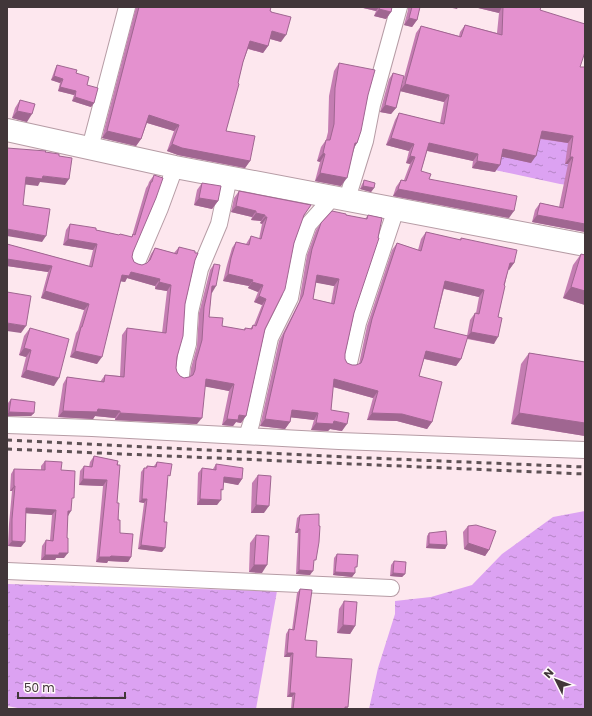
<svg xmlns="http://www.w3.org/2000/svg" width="592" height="716" viewBox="0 0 592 716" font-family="Poppins,sans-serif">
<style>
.water{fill:url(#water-ripples)}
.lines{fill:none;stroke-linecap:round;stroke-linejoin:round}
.minor-casing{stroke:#b69ca5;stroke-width:18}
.secondary-casing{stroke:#b69ca5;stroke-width:24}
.minor{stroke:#fff;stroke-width:16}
.secondary{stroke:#fff;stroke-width:22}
.rail{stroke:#5d5154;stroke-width:3;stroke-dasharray:5 5;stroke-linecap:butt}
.wall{fill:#c47db2;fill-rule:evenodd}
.shaded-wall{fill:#a06691}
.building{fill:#e491cf;stroke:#a06691;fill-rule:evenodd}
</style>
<defs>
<pattern id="water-ripples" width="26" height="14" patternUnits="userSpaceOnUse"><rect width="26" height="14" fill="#dca2f2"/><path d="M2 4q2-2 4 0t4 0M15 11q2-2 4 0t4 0" fill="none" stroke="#b485c5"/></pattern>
</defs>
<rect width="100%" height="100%" fill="#fde7ee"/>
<g class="water">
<path d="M 559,92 L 585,187 L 560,184 L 495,170 L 489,109 Z"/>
<path d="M 585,511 L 585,709 L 369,709 L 378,668 L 395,614 L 395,601 L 431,597 L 472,585 L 502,554 L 553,517 Z"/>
<path d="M 7,584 L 277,591 L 256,709 L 23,709 L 7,706 Z"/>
</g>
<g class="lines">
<defs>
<g id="minor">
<path d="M 90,148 L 127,7"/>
<path d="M 347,199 L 365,141 L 372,105 L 399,7"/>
<path d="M 137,262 L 160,208 L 175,167"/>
<path d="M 349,363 L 358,323 L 396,209"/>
<path d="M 181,375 L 182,366 L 188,344 L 190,312 L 200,269 L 219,224 L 229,177"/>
<path d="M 7,425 L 92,428 L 339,441 L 585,450"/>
<path d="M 247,436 L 251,424 L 270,338 L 290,298 L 298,253 L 308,225 L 333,197"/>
<path d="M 7,571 L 391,588"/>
</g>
<path id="secondary" d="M 7,130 L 175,167 L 585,245"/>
</defs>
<use href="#minor" class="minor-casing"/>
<use href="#secondary" class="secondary-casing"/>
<use href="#minor" class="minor"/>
<use href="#secondary" class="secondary"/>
<g class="rail">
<path d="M 7,440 L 345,457 L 585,467"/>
<path d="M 7,449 L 585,474"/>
</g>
</g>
<g class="wall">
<path d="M 136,7 L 271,7 L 270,11 L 281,42 L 270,39 L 268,46 L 263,53 L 248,49 L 243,62 L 226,131 L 250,161 L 245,168 L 178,155 L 167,151 L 174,131 L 147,123 L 141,139 L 136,146 L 102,138 Z"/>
<path d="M 359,7 L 392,7 L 391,12 L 386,19 L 374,16 L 376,11 Z"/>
<path d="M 408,7 L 420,7 L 417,20 L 412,27 L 404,25 L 408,10 Z"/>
<path d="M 474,7 L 541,7 L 540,10 L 580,67 L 585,67 L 585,232 L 532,222 L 535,210 L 540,203 L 559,207 L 568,164 L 565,164 L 568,143 L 540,139 L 531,163 L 501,156 L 495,172 L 472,168 L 473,161 L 427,151 L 421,171 L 429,179 L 509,218 L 393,196 L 396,187 L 401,180 L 404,180 L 410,164 L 406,163 L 409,151 L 386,145 L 395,120 L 399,113 L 440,123 L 444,102 L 400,91 L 396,108 L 391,114 L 380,112 L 389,79 L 393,73 L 402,85 L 416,33 L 421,26 L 459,36 L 460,32 L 465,25 L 497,33 L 499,13 Z"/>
<path d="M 339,63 L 368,95 L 357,143 L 353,149 L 341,186 L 315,181 L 320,162 L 317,161 L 321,147 L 326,140 L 328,132 L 329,96 L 334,71 Z"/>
<path d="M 57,65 L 76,73 L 87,85 L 94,103 L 91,107 L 72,101 L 74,95 L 58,91 L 60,83 L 51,80 L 55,69 Z"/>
<path d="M 20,100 L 27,122 L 12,118 L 15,108 Z"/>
<path d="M 154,175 L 133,252 L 132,257 L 134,262 L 138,264 L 142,265 L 147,263 L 151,254 L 155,248 L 174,253 L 179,247 L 195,253 L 195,260 L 185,304 L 176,368 L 177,372 L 180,376 L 184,378 L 189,377 L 190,376 L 191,368 L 197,346 L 199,313 L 210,270 L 214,264 L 209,317 L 222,326 L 244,330 L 245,328 L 250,329 L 253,325 L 254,325 L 262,305 L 254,302 L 258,292 L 248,288 L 249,286 L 223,281 L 227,265 L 232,248 L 236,242 L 246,244 L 251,236 L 259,239 L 262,224 L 260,223 L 261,221 L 251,220 L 252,217 L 231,212 L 234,198 L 239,191 L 311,205 L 303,217 L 294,243 L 265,329 L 246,416 L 241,423 L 236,422 L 233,426 L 222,425 L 229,391 L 205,386 L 197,424 L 115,420 L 115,418 L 95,416 L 93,419 L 58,417 L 63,384 L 67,377 L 100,382 L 105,375 L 120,376 L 122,335 L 127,328 L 162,333 L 167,291 L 155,289 L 155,286 L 127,278 L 125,282 L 121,281 L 97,364 L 70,357 L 76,333 L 78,330 L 84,310 L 41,298 L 48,272 L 7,266 L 7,244 L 89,266 L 93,250 L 63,245 L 66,230 L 70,224 L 119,235 L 120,234 L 131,237 L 132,236 L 146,188 L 148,185 L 149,182 Z"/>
<path d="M 364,181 L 374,188 L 371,192 L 360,189 L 362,184 Z"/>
<path d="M 202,183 L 218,201 L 212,209 L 194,205 L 197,190 Z"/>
<path d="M 346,215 L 365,219 L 368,215 L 354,313 L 345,354 L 345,359 L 347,363 L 352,365 L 356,365 L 359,364 L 367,326 L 392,250 L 397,243 L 418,250 L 421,239 L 426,232 L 460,240 L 461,238 L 514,263 L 509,270 L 508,270 L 498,317 L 494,344 L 467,339 L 461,359 L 456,366 L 424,359 L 419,376 L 432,422 L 427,429 L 397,421 L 367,420 L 373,398 L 333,387 L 331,410 L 342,431 L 330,429 L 328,431 L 311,430 L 314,420 L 291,417 L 290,422 L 285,429 L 260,426 L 279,341 L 299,302 L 307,255 L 316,230 L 321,223 ZM 316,282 L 334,286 L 331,303 L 313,299 ZM 444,289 L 479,297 L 476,313 L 475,313 L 470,320 L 467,336 L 434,328 Z"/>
<path d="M 581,254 L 585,255 L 585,305 L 563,298 L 573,265 Z"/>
<path d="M 30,328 L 54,386 L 21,377 L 26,357 L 19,355 L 24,336 Z"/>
<path d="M 529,353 L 585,362 L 585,436 L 511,424 L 521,364 Z"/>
<path d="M 11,399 L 34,413 L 31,416 L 7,416 L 7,410 L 8,403 Z"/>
<path d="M 94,456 L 118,461 L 117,503 L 120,533 L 131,557 L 128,562 L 108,561 L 107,563 L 96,562 L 103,486 L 79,485 L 80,471 L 84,466 L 89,467 L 90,462 Z"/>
<path d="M 45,461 L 61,470 L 72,501 L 68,516 L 64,558 L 56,558 L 55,560 L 41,560 L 42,546 L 46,540 L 50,540 L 52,515 L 26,513 L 21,547 L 8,546 L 9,524 L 12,491 L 10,491 L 11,474 L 14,469 L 41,470 L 41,466 Z"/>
<path d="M 157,462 L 168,479 L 162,552 L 138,549 L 144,503 L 139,502 L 141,472 L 144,468 L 146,468 L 147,466 L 154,466 Z"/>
<path d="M 216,464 L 242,479 L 238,485 L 224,482 L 217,505 L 197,505 L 198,473 L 202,468 L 213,469 Z"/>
<path d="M 258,475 L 264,513 L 251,513 L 252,483 Z"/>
<path d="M 300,515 L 313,564 L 310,575 L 296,574 L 298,533 L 295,533 L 297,518 Z"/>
<path d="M 468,526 L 489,550 L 485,556 L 464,549 L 463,532 Z"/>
<path d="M 429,533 L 447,545 L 445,549 L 426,548 L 427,536 Z"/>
<path d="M 256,535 L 262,573 L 249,572 L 250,543 Z"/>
<path d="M 337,554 L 355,570 L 355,573 L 352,577 L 333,575 L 334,558 Z"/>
<path d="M 394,561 L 405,574 L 402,577 L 390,576 L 391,565 Z"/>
<path d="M 300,589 L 305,640 L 348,707 L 347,709 L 291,709 L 292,697 L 287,697 L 290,657 L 284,657 L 286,634 L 289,629 L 292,630 L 297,593 Z"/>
<path d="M 344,601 L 355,626 L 350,634 L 337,633 L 339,609 Z"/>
</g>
<g class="shaded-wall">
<path d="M 359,7 L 379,7 L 376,11 Z"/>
<path d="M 448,7 L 458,7 L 457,9 Z"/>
<path d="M 474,7 L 502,7 L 499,13 Z"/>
<path d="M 379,9 L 391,12 L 386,19 L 374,16 Z"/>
<path d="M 409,18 L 417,20 L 412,27 L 404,25 Z"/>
<path d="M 272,31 L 286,35 L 281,42 L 267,38 Z"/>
<path d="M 250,41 L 268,46 L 263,53 L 246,48 Z"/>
<path d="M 54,76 L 63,79 L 60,83 L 51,80 Z"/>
<path d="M 405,84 L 449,95 L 444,102 L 400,91 Z"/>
<path d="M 60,87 L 76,91 L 74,95 L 58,91 Z"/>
<path d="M 75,97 L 94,103 L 91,107 L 72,101 Z"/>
<path d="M 385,105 L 396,108 L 391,114 L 380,112 Z"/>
<path d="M 17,111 L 32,114 L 27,122 L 12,118 Z"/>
<path d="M 149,115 L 179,125 L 174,131 L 144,122 Z"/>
<path d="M 107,131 L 141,139 L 136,146 L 102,138 Z"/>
<path d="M 542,131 L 573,136 L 568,143 L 537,138 Z"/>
<path d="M 391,138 L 414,144 L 409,151 L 386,145 Z"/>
<path d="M 355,143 L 357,143 L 352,151 Z"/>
<path d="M 429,143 L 478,154 L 473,161 L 424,150 Z"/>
<path d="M 172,144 L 250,161 L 245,168 L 178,155 L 167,151 Z"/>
<path d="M 503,149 L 536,156 L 531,163 L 498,156 Z"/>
<path d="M 323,153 L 325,154 L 320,162 L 317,161 Z"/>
<path d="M 410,156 L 415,157 L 410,164 L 406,163 Z"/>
<path d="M 570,157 L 573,157 L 568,164 L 565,164 Z"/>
<path d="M 477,161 L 500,165 L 495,172 L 472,168 Z"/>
<path d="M 320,173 L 347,178 L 341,186 L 315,181 Z"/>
<path d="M 43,176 L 69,179 L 65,185 L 40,182 L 38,186 L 21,184 L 26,177 Z"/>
<path d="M 363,186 L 374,188 L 371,192 L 360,189 Z"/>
<path d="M 398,189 L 514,211 L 509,218 L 393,196 Z"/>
<path d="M 199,198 L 218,201 L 212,209 L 194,205 Z"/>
<path d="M 236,206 L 256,211 L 252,217 L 231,212 Z"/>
<path d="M 256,213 L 265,215 L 261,221 L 251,220 Z"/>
<path d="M 537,215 L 585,224 L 585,232 L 532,222 Z"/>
<path d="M 265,217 L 267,217 L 262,224 L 260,223 Z"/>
<path d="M 7,229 L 46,236 L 42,242 L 7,236 Z"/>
<path d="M 68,239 L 97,244 L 93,250 L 63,245 Z"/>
<path d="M 7,259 L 52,266 L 48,272 L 7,266 Z"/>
<path d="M 510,263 L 514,263 L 509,270 L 505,269 Z"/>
<path d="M 131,272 L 160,279 L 155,286 L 127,278 L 125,282 L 118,281 L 122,275 Z"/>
<path d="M 228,274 L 253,280 L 249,286 L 223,281 Z"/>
<path d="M 317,275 L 339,279 L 334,286 L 312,282 Z"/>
<path d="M 445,281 L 484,290 L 479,297 L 441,288 Z"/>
<path d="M 159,282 L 171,285 L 167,291 L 155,289 Z"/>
<path d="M 252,282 L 263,285 L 258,292 L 248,288 Z"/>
<path d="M 212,286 L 216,286 L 212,293 L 207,292 Z"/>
<path d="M 571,287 L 585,291 L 585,305 L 563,298 Z"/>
<path d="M 45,291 L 89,304 L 84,310 L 41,298 Z"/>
<path d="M 259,296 L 266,299 L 262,305 L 254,302 Z"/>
<path d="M 7,323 L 26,326 L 21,333 L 7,331 Z"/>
<path d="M 471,332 L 498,337 L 494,344 L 466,338 Z"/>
<path d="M 24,348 L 31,350 L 26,357 L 19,355 Z"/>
<path d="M 75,351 L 102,357 L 97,364 L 70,357 Z"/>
<path d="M 426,351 L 461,359 L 456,366 L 421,358 Z"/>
<path d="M 26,370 L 59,378 L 54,386 L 21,377 Z"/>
<path d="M 206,379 L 234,384 L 229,391 L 202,386 Z"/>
<path d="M 334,379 L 378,391 L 373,398 L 330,386 Z"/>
<path d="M 98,409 L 120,411 L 115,418 L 95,416 L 93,419 L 58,417 L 63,411 Z"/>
<path d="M 292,410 L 318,413 L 314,420 L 287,417 Z"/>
<path d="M 9,412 L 34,413 L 31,416 L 7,416 L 7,414 Z"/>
<path d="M 120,413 L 202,418 L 197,424 L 115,420 Z"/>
<path d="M 372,413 L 402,414 L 432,422 L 427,429 L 397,421 L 367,420 Z"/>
<path d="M 519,413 L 585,423 L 585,436 L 511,424 Z"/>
<path d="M 239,415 L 246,416 L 241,423 L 236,422 L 233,426 L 222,425 L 227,419 Z"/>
<path d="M 265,419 L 290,422 L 285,429 L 260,426 Z"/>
<path d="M 334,421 L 347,424 L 342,431 L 330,429 L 328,431 L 311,430 L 316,423 Z"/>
<path d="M 224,477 L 242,479 L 238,485 L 221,482 Z"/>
<path d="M 83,479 L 107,480 L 103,486 L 79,485 Z"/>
<path d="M 14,486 L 15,486 L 12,491 L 10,491 Z"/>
<path d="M 142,499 L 147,499 L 144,503 L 139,502 Z"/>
<path d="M 200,499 L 221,500 L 217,505 L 197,505 Z"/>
<path d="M 256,505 L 269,506 L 264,513 L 251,513 Z"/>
<path d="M 26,508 L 56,510 L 52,515 L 22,513 Z"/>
<path d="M 68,511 L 71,511 L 68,516 Z"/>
<path d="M 298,529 L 300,529 L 298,533 L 295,533 Z"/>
<path d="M 12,541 L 25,542 L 21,547 L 8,546 Z"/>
<path d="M 468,543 L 489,550 L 485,556 L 464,549 Z"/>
<path d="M 429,544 L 447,545 L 445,549 L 426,548 Z"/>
<path d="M 141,545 L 165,548 L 162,552 L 138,549 Z"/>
<path d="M 59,553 L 68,553 L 64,558 L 56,558 L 55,560 L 41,560 L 45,555 Z"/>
<path d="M 111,556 L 131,557 L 128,562 L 108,561 L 107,563 L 96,562 L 99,557 Z"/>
<path d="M 254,565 L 267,565 L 262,573 L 249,572 Z"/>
<path d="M 299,570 L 313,571 L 310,575 L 296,574 Z"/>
<path d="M 335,572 L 355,573 L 352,577 L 333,575 Z"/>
<path d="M 393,573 L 405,574 L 402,577 L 390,576 Z"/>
<path d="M 343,625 L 355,626 L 350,634 L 337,633 Z"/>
<path d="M 287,653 L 293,653 L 290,657 L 284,657 Z"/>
<path d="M 290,693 L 295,693 L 292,697 L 287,697 Z"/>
</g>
<g class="building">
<path d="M 139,7 L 271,7 L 270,11 L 271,11 L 271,12 L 291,17 L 286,35 L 272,31 L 268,46 L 250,41 L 243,62 L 238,83 L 239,84 L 226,131 L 255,136 L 250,161 L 182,148 L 172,144 L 179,125 L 149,115 L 141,139 L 107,131 Z"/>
<path d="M 380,7 L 392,7 L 391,12 L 379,9 Z"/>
<path d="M 412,7 L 420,7 L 417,20 L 409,18 Z"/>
<path d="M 503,7 L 541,7 L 540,10 L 585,24 L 585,52 L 580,67 L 585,67 L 585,224 L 537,215 L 540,203 L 563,208 L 573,157 L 570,157 L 573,136 L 542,131 L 536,156 L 503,149 L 500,165 L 477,161 L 478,154 L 429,143 L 421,171 L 431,174 L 429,179 L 517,196 L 514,211 L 398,189 L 401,180 L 406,181 L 415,157 L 410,156 L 414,144 L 391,138 L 399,113 L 444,124 L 449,95 L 405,84 L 421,26 L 461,37 L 465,25 L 502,35 Z"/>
<path d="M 339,63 L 375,70 L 368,95 L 361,131 L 357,143 L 355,143 L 347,178 L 320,173 L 325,154 L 323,153 L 326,140 L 330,140 L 334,124 L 335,88 Z"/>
<path d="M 57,65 L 77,70 L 76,73 L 89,77 L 87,85 L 98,88 L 94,103 L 75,97 L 76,91 L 60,87 L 63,79 L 54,76 Z"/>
<path d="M 393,73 L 404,76 L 396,108 L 385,105 Z"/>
<path d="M 20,100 L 35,104 L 32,114 L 17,111 Z"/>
<path d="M 7,148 L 46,151 L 45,152 L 59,154 L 59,156 L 72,158 L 69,179 L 43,176 L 42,179 L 26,177 L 23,205 L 50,209 L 46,236 L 7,229 Z"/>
<path d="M 154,175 L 163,178 L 156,198 L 133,252 L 132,257 L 134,262 L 138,264 L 142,265 L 147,263 L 150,260 L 155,248 L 177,254 L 179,247 L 195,251 L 195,253 L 198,253 L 195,260 L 185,304 L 183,336 L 177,357 L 176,368 L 177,372 L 180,376 L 184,378 L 189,377 L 193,375 L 195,370 L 196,361 L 202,340 L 204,307 L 214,264 L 220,265 L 216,286 L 212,286 L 209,317 L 223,318 L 222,326 L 245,330 L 245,328 L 252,329 L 253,325 L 256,326 L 266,299 L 259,296 L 263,285 L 252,282 L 253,280 L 228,274 L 231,258 L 236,242 L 249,245 L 251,236 L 261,239 L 267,217 L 265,217 L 265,215 L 256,213 L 256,211 L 236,206 L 239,191 L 311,205 L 304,215 L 294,243 L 285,289 L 265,329 L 246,416 L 239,415 L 238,420 L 227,419 L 234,384 L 206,379 L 202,418 L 120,413 L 120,411 L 98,409 L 97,412 L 63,411 L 67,377 L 104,382 L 105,375 L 124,377 L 127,328 L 166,333 L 171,285 L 159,282 L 160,279 L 131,272 L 129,276 L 122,275 L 102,357 L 75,351 L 81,327 L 82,327 L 89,304 L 45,291 L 52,266 L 7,259 L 7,244 L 92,267 L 97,244 L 68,239 L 70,224 L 96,228 L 96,230 L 119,235 L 120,234 L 132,237 L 133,234 L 135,235 L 151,182 L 152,182 Z"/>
<path d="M 364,180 L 375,183 L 374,188 L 363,186 Z"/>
<path d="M 202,183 L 221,186 L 218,201 L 199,198 Z"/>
<path d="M 332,211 L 346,214 L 346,215 L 367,219 L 368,215 L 382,218 L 378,238 L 379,238 L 354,313 L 345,354 L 345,359 L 347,363 L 352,365 L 356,365 L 361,363 L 363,358 L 372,319 L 397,243 L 421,251 L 426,232 L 461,240 L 461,238 L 517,250 L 514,263 L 510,263 L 504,285 L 505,286 L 498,317 L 502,318 L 498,337 L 471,332 L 475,313 L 479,314 L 484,290 L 445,281 L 434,328 L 468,336 L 461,359 L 426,351 L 419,376 L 442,382 L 432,422 L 402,414 L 372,413 L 378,391 L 334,379 L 331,410 L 349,413 L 347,424 L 334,421 L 333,424 L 316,423 L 318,413 L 292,410 L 290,422 L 265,419 L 284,334 L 303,295 L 312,249 L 321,223 ZM 317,275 L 339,279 L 334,304 L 313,299 Z"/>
<path d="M 581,254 L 585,255 L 585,291 L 571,287 Z"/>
<path d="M 7,292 L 31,296 L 26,326 L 7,323 Z"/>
<path d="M 30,328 L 69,339 L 59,378 L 26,370 L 31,350 L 24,348 Z"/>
<path d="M 529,353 L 585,362 L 585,423 L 519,413 Z"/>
<path d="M 11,399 L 35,402 L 34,413 L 9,412 Z"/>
<path d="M 94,456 L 118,461 L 117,465 L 120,465 L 117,503 L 119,503 L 118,520 L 120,520 L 120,533 L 133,534 L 131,557 L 111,556 L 110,557 L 99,557 L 107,480 L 83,479 L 84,466 L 92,467 Z"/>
<path d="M 45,461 L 62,462 L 61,470 L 75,471 L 74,498 L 72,498 L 71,511 L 68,511 L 67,538 L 68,538 L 68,553 L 59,553 L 59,555 L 45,555 L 46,540 L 53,541 L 56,510 L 26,508 L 25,542 L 12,541 L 12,519 L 15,486 L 14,486 L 14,469 L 45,470 Z"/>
<path d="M 157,462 L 172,464 L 170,476 L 168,475 L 164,522 L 167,522 L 165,548 L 141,545 L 147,499 L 142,499 L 144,468 L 147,468 L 147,466 L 156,467 Z"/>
<path d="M 216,464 L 243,468 L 242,479 L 224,477 L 223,490 L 221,489 L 221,500 L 200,499 L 202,468 L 216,470 Z"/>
<path d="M 258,475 L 271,476 L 269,506 L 256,505 Z"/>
<path d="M 319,514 L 319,526 L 320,526 L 319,542 L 316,560 L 314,560 L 313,571 L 299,570 L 300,529 L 298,529 L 300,515 Z"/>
<path d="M 476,525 L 496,531 L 489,550 L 468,543 L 468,526 Z"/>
<path d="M 446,531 L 447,545 L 429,544 L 429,533 Z"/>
<path d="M 256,535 L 269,536 L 267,565 L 254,565 Z"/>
<path d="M 337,554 L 358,555 L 357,567 L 355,567 L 355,573 L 335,572 Z"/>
<path d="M 394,561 L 406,562 L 405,574 L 393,573 Z"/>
<path d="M 300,589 L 312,590 L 305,640 L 317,641 L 316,657 L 352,659 L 348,707 L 345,707 L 345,709 L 293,709 L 295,693 L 290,693 L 293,653 L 287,653 L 289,629 L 294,630 Z"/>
<path d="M 344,601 L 357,602 L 355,626 L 343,625 Z"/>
</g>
<rect width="592" height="716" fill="none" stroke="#413639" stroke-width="16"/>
<g transform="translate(556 680) rotate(312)" stroke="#fff9fb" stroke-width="3" paint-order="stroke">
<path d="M0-3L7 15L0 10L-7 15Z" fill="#413639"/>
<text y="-6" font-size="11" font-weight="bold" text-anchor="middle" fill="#413639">N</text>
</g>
<path d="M18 692v6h107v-6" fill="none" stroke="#413639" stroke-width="2"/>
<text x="24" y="692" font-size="12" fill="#413639" stroke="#fff9fb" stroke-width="3" paint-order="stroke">50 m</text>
</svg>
